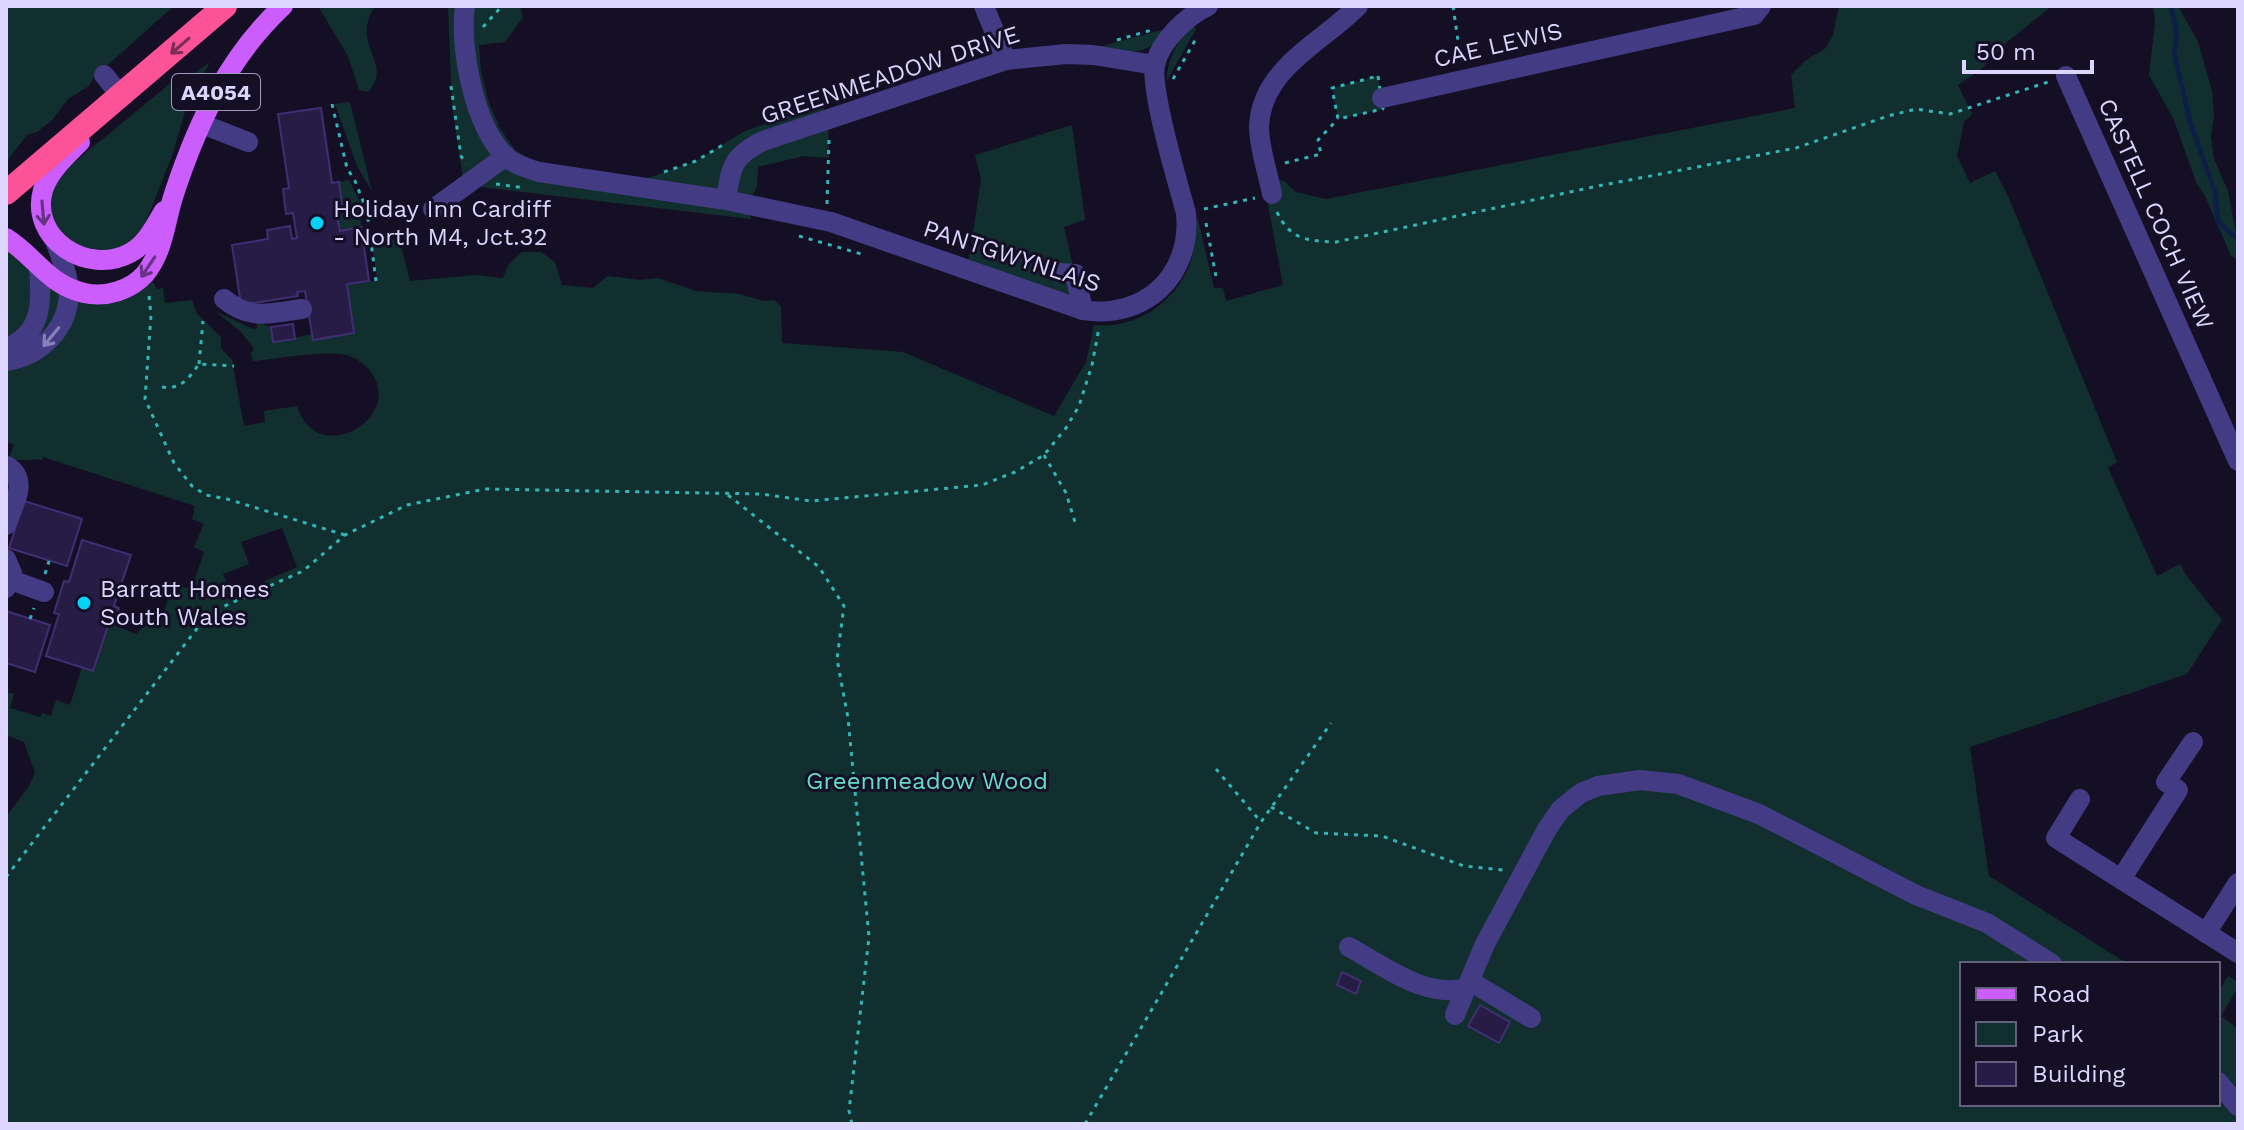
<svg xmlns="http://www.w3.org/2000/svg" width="2244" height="1130" viewBox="0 0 2244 1130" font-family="'Work Sans',sans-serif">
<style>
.green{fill:#122f2f;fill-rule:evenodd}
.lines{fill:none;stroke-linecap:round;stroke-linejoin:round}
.stream{stroke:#0d1f47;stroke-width:5}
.building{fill:#271c46;stroke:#402e72;stroke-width:2}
.path{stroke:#31b5b6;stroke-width:3;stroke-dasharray:4 6;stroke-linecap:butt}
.minor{stroke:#433b84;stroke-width:20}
.major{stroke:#cc5dfd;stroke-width:20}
.highway{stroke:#fc5298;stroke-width:24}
.oneway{stroke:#7d2d59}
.oneway2{stroke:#673287}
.oneway3{stroke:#8880bb}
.poi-dot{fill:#04d2fb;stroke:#150f26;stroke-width:3}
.labels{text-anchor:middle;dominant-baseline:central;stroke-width:6;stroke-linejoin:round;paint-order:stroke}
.shield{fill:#150f26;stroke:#a09abd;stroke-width:2}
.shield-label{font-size:22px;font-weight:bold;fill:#dcd5fe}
.street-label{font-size:24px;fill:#dcd5fe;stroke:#150f26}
.poi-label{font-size:24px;fill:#dcd5fe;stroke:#150f26;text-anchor:start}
.park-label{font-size:24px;fill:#61dec7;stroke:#150f26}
</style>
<rect width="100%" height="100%" fill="#150f26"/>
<g class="green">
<path d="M 6,6 L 174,6 L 93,78 L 89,86 L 68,99 L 52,120 L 37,132 L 27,135 L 6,162 Z"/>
<path d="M 318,6 L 375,6 C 349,46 395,63 368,92 L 359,90 L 348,56 Z"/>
<path d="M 448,6 L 520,6 L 523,17 L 505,42 L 479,45 L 481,71 L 489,103 L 500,128 L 515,150 L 534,161 L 645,179 L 696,161 L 745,131 L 822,104 L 828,120 L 829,158 L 804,156 L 758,167 L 757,186 L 747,207 L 751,219 L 464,185 L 452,105 Z"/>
<path d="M 1839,6 L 2052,6 L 2007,42 L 1980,70 L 1958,85 L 1972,114 L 1964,122 L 1957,156 L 1970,183 L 1995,171 L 2008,196 L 2117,462 L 2108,468 L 2157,576 L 2180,564 L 2186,575 L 2222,620 L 2187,674 L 1970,747 L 1989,876 L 2128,964 L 1962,964 L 1962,1104 L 2218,1104 L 2218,992 L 2228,976 L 2238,982 L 2238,987 L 2221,1016 L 2238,1029 L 2238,1124 L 6,1124 L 6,817 L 29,786 L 35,773 L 24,742 L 6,735 L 7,692 L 14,694 L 10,708 L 40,717 L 42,713 L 51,716 L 56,700 L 70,705 L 82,667 L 94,671 L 109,623 L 136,634 L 153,618 L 161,620 L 169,596 L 177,599 L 181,586 L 186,588 L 194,582 L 204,552 L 194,547 L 204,524 L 192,519 L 195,506 L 43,457 L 42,460 C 31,458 19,463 9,458 L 14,445 L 6,442 L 6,238 L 87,294 L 147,271 L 157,289 L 163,288 L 165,303 L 192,300 L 197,314 L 221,337 L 221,348 L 232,360 L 244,426 L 265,422 L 264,411 L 297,406 C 316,469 405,419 371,372 C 365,364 355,357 346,355 C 319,350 280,359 253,361 L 251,354 L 254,348 L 240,331 L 215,311 L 253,329 L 257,328 L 256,322 L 271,327 L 274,342 L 312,334 L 313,340 L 354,333 L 347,284 L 374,281 L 377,277 L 371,240 L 396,240 L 402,250 L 410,281 L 475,275 L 503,278 L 508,265 L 522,252 L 541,252 L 555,262 L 562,285 L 593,288 L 608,276 L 640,280 L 658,278 L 696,291 L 739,294 L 764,301 L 774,300 L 781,306 L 782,343 L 903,352 L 1054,416 L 1086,362 L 1094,325 C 1133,329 1169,307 1187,271 C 1195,255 1195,232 1197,215 L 1214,288 L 1223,288 L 1226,301 L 1283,285 L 1263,178 L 1284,181 L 1296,192 L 1326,199 L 1795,108 L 1791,75 L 1806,60 L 1826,48 L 1833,35 ZM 282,528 L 297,567 L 232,595 L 223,574 L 249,564 L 241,542 Z"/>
<path d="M 2153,6 L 2178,6 L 2198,42 L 2212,91 L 2214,114 L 2211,137 L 2214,159 L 2228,191 L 2238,244 L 2238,260 L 2231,256 L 2205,196 L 2196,182 L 2174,120 L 2149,75 L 2155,23 Z"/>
<path d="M 1192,25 L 1196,29 L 1166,82 C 1168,58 1176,43 1192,25 Z"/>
<path d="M 1162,30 L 1164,37 C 1138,59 1122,52 1091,49 Z"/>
<path d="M 210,62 L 187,105 L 173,153 L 142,232 L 135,241 L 100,256 L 68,243 L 50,215 L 51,194 L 60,174 L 177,78 L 190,77 Z"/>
<path d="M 1378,76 L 1383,109 L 1338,119 L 1332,88 Z"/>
<path d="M 350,102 L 372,191 L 357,166 L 335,104 Z"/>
<path d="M 1072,125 L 1085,220 L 1064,227 L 1083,310 L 967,271 L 981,180 L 975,155 Z"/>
<path d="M 349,180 L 359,200 L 361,227 L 340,231 L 335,206 L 342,205 L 339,182 Z"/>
</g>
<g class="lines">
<path class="stream" d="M 2171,6 L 2177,36 L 2174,52 L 2190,122 L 2215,192 L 2218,222 L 2238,239"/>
</g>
<g class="building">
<path d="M 321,108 L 332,183 L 339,182 L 342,205 L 335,206 L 340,231 L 361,227 L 369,281 L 347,284 L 354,333 L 313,340 L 305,291 L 297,292 L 298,296 L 241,305 L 232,245 L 268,239 L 267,230 L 290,226 L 292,239 L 297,238 L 293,213 L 286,214 L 283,189 L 289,188 L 278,114 Z"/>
<path d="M 293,324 L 295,339 L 273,342 L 271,327 Z"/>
<path d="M 24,501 L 82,519 L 67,566 L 9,548 Z"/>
<path d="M 82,540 L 131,555 L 114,606 L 119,608 L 114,625 L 109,623 L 93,671 L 46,656 L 59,614 L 54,613 L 64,581 L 69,582 Z"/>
<path d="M 6,611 L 50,625 L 35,672 L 6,663 Z"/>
<path d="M 1342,972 L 1361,981 L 1356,994 L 1337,985 Z"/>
<path d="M 1480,1005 L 1510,1022 L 1499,1043 L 1468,1026 Z"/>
</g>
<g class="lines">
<g class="path">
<path d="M 1453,6 L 1461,62"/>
<path d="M 483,27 L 502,6"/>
<path d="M 1117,40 L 1152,30"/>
<path d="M 1378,76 L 1383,109 L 1338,119 L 1332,88 Z"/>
<path d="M 1173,79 L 1197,37"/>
<path d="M 451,86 L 461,156 L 466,164"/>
<path d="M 332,104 L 347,168 L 355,181 L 367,211 L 376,281"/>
<path d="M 1285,163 L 1321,154 L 1318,140 L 1338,119"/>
<path d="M 664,172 L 696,161 L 726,143"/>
<path d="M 496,184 L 525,188"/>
<path d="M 827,204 L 829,139"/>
<path d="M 1204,209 L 1255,198"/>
<path d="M 1277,212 C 1290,240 1308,241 1336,242 L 1598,186 L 1796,148 L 1888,116 L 1916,109 L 1950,114 L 2051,81"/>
<path d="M 1206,223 L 1217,282"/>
<path d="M 799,236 L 865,255"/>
<path d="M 149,296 L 151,315 L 145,399 L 174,463 L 192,486 L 206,495 L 227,499 L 345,535"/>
<path d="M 199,364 L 203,321"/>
<path d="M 162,387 C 181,390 189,378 199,364 L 234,366"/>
<path d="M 1044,455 L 1066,493 L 1075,522"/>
<path d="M 728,495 L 819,567 L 844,606 L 837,659 L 848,718 L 869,937 L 849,1111 L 852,1124"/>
<path d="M 45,574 L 49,561"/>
<path d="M 30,619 L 34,608"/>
<path d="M 1216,769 L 1261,822 L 1331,723"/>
<path d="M 1271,807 L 1316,833 L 1382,836 L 1464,866 L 1503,870"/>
<path d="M 6,877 L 209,613 L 303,571 L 345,535 L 407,505 L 485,489 L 761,494 L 811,501 L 982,485 L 1015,472 L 1044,455 L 1066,428 L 1079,406 L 1092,365 L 1099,328"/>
<path d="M 1085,1124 L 1261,822"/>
</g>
<g class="minor">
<path d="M 465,6 C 459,47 474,125 505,156 C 514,165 527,168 539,172 L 726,200 C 731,167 732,156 763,141 L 1006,60 L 1066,54 L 1093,55 L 1155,65"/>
<path d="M 984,6 L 1006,60"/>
<path d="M 104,75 L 121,96"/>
<path d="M 2066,76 L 2238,461"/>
<path d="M 1382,98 L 1754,15 L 1761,6"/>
<path d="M 202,124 L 248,142"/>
<path d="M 1272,194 C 1268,173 1259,148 1259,127 C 1261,68 1323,42 1358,6"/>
<path d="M 726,200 L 831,222 L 1083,310 C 1144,320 1192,276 1186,213 C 1178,183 1150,91 1155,65 C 1160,41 1187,16 1208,6"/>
<path d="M 433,209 L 506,156"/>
<path d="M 1060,273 L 1075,274 L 1083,310"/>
<path d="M 224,299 C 251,321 270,313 302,309"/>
<path d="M 6,348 C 43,334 42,301 39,268"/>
<path d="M 6,361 C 41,356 69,328 69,291 C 68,274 61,257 55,241"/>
<path d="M 6,525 C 13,505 30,480 7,466"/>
<path d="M 6,559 L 12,573 L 6,588"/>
<path d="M 11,580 L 44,592"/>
<path d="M 2080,799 L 2056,838 L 2238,953"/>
<path d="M 2121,879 L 2178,790 L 2166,782 L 2193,742"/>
<path d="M 2206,933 L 2238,883"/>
<path d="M 1349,947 C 1384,966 1425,999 1467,988"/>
<path d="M 1470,981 L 1531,1018"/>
<path d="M 1455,1015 L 1485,944 L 1547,829 L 1561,809 L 1581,793 L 1598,786 L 1640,780 L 1678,784 L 1759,814 L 1916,895 L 1987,923 L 2052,964"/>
<path d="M 2218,1082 L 2238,1106"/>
</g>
<g class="major">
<path d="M 80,142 C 66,156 49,171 43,190 C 29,239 88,276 130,253 C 146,245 155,226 164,211"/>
<path d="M 6,238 C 36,257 47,284 84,293 C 106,298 131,290 145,274 C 164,251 165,221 174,194 C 197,124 228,57 283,6"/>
</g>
<path class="highway" d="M 6,193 L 225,6"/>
</g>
<defs><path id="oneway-shaft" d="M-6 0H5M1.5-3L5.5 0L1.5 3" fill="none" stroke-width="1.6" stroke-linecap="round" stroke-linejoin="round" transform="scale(2)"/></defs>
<use class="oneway" href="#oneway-shaft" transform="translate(180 46) rotate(139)"/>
<g class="oneway2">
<use href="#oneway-shaft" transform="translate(43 213) rotate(85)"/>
<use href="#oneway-shaft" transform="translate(148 267) rotate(124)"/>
</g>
<use class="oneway3" href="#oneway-shaft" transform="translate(51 337) rotate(130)"/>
<g class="poi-dot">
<circle cx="317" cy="223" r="8"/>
<circle cx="84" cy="603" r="8"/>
</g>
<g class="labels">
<rect class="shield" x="172" y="74" width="88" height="36" rx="6"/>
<g class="shield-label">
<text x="216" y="92">A4054</text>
</g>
<g class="street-label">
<text transform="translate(1498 45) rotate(-13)">CAE LEWIS</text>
<text transform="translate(890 75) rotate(-18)">GREENMEADOW DRIVE</text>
<text transform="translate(2156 214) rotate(66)">CASTELL COCH VIEW</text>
<text transform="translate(1012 256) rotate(18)">PANTGWYNLAIS</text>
</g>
<g class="poi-label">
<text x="333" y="209">Holiday Inn Cardiff<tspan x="333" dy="28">- North M4, Jct.32</tspan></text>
<text x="100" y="589">Barratt Homes<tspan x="100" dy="28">South Wales</tspan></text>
</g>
<g class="park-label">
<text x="927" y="781">Greenmeadow Wood</text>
</g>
</g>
<rect width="2244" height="1130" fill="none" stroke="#dcd5fe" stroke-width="16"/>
<rect x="1960" y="962" width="260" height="144" fill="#150f26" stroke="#655e7c" stroke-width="2"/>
<rect x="1976" y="988" width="40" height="12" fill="#cc5dfd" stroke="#655e7c" stroke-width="2"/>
<text x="2032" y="1002" font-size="24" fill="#dcd5fe">Road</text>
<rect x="1976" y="1022" width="40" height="24" fill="#122f2f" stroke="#655e7c" stroke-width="2"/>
<text x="2032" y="1042" font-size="24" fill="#dcd5fe">Park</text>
<rect x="1976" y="1062" width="40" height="24" fill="#271c46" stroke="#655e7c" stroke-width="2"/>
<text x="2032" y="1082" font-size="24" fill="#dcd5fe">Building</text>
<path d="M1964 60v12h128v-12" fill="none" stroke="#dcd5fe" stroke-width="4"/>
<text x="1976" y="60" font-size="24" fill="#dcd5fe" stroke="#150f26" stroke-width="6" paint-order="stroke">50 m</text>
</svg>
